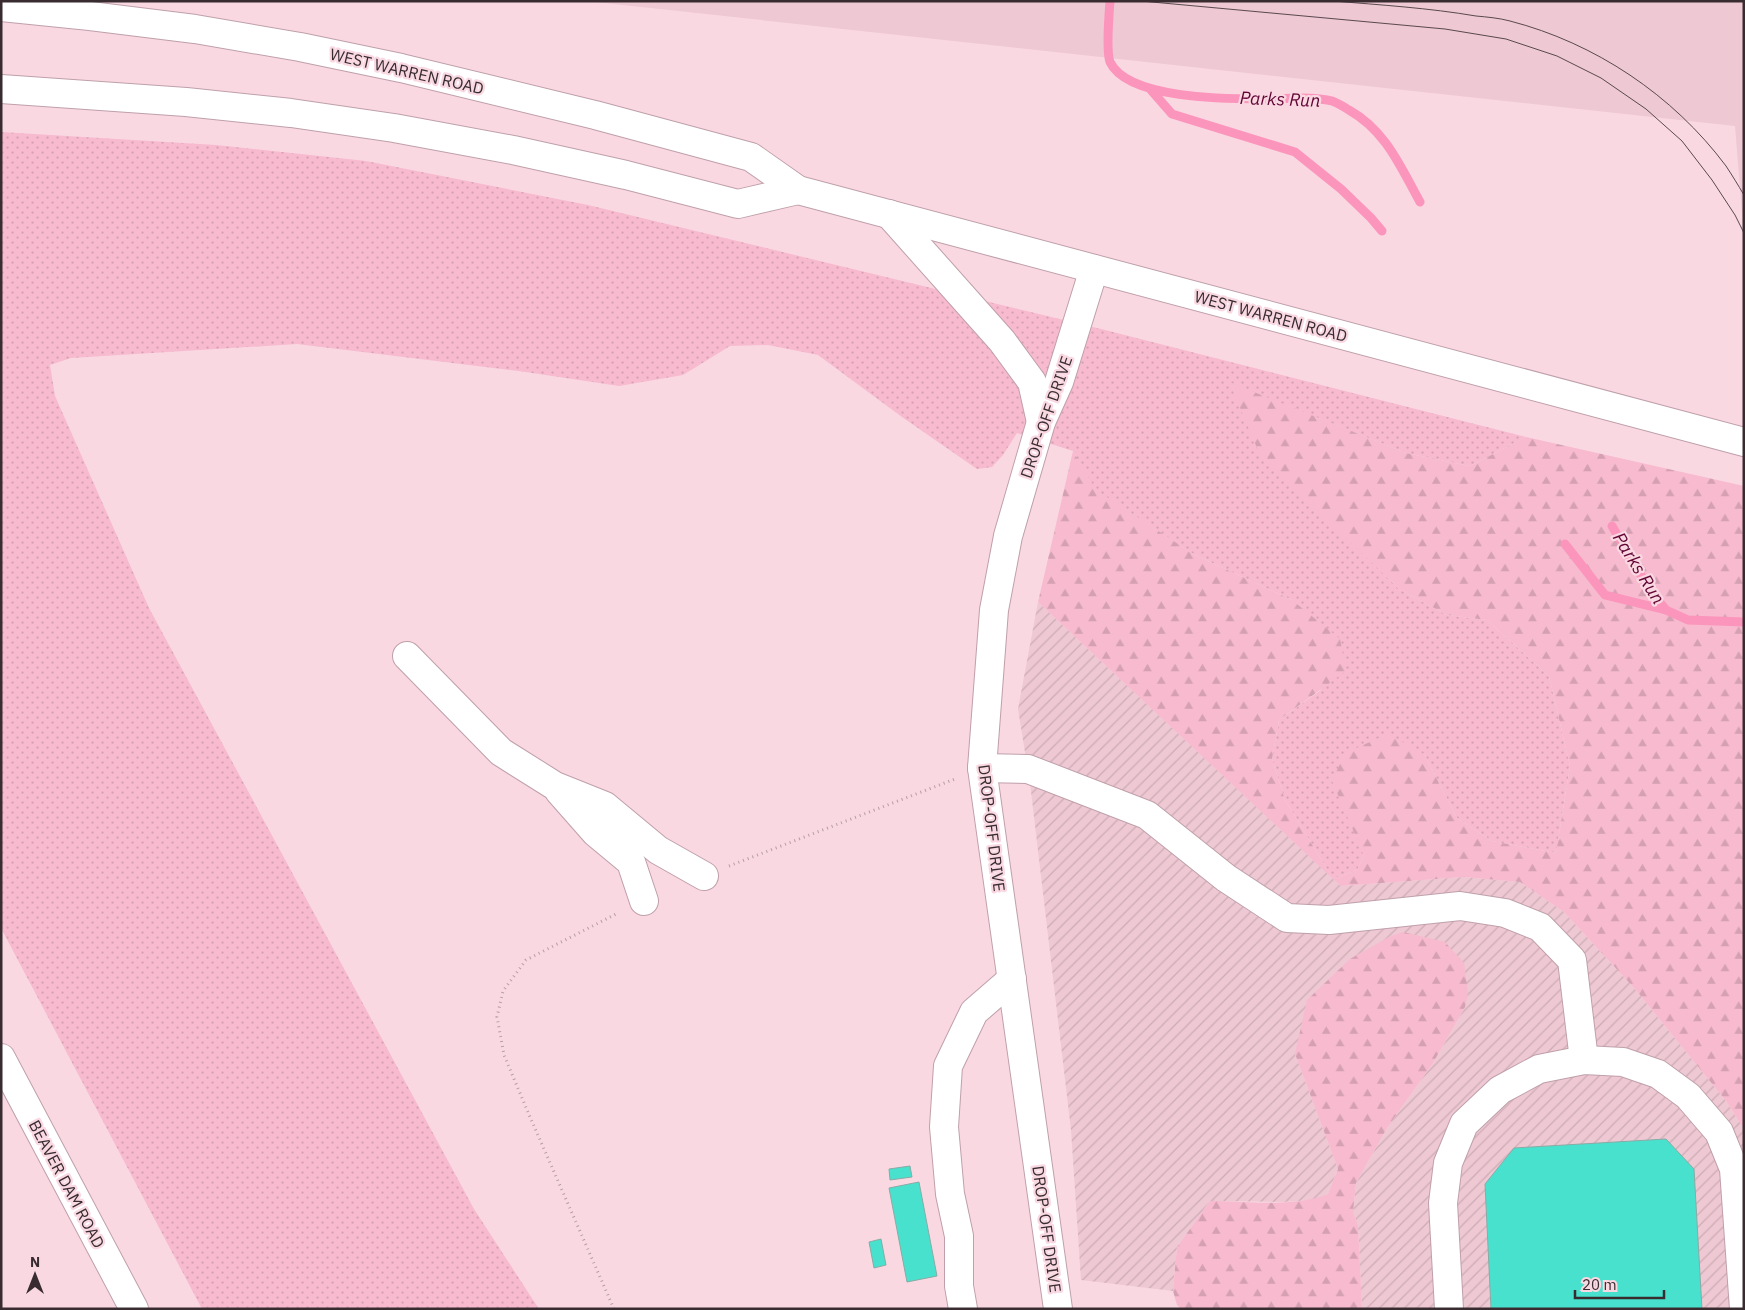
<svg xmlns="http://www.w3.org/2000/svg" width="1745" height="1310" viewBox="0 0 1745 1310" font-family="'IBM Plex Sans',sans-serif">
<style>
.built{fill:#eec8d3}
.industrial{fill:url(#industrial-furrows)}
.grass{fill:url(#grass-dots)}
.forest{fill:url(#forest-firs)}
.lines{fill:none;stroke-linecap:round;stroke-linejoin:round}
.stream{stroke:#fc95bb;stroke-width:9}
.building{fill:#47e1cd;stroke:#89aba5}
.minor-casing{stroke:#bfa0aa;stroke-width:30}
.major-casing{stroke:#bfa0aa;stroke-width:30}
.path{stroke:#b79da5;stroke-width:3;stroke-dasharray:1 4;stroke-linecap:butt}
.minor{stroke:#fff;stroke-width:28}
.major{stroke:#fff;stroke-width:28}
.tram{stroke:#59494e;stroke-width:1}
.labels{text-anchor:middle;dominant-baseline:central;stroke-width:4.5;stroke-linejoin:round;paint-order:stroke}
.street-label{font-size:16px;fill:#382c30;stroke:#f9d8e2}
.water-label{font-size:18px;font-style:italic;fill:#620535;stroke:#f9d8e2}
</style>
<defs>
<pattern id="industrial-furrows" width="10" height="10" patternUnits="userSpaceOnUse" patternTransform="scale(1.25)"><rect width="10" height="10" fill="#eec8d3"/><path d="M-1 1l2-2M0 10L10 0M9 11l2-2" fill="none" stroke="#cdacb5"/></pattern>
<pattern id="grass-dots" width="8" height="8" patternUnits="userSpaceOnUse" patternTransform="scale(1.25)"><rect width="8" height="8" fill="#f7bacf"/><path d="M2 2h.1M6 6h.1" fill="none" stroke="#d4a0b2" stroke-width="1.8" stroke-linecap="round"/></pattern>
<pattern id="forest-firs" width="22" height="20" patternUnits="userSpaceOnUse" patternTransform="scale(1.25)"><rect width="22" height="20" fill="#f7bacf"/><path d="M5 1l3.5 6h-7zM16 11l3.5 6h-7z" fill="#d4a0b2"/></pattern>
</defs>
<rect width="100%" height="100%" fill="#f9d8e2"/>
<path class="built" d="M 586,1 L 1744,1 L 1744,238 L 1735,126 Z"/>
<path class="industrial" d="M 1038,602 L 1341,886 L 1463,877 L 1520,882 L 1564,912 L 1635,989 L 1726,1101 L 1744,1129 L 1744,1309 L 1362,1309 L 1358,1225 L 1353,1212 L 1356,1183 L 1387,1128 L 1433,1063 L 1465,1007 L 1295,1054 L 1338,1169 L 1328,1194 L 1314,1200 L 1282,1202 L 1210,1201 L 1177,1247 L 1173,1291 L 1081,1280 L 1071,1130 L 1030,783 L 1018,709 Z"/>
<path class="grass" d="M 1,132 L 216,145 L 366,161 L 588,205 L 1101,329 L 1526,437 L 1470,466 L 1406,453 L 1230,383 L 1332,523 L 1399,589 L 1447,615 L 1487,620 L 1549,676 L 1570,766 L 1556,853 L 1492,841 L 1457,818 L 1424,754 L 1352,824 L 1364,856 L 1357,870 L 1333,879 L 1285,800 L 1272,759 L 1279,720 L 1321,690 L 1292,600 L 1195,555 L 1095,490 L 1073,451 L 1017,433 L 1003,455 L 992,467 L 977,469 L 902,417 L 818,355 L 768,345 L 730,346 L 683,375 L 619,386 L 519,371 L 297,344 L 71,358 L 50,365 L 55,396 L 149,608 L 474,1209 L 539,1309 L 202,1309 L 1,928 Z"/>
<g class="forest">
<path d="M 1229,382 L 1406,453 L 1470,466 L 1526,437 L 1744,486 L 1744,1129 L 1726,1101 L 1635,989 L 1564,912 L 1520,882 L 1463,877 L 1341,886 L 1333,879 L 1038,602 L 1073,451 L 1096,490 L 1195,555 L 1292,600 L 1340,639 L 1346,671 L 1279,720 L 1272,759 L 1285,800 L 1333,879 L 1357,870 L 1364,856 L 1332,781 L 1345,753 L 1388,734 L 1424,754 L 1457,818 L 1492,841 L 1556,853 L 1570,766 L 1549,676 L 1487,620 L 1447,615 L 1399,589 L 1260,455 Z"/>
<path d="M 1403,932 L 1445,942 L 1464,963 L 1468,993 L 1465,1007 L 1433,1063 L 1387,1128 L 1356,1183 L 1353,1212 L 1358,1225 L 1362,1309 L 1181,1309 L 1177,1305 L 1173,1291 L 1177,1247 L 1210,1201 C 1247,1201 1294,1208 1328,1194 L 1338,1169 L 1295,1054 L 1307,1000 L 1350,959 L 1389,937 Z"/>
</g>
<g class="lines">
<g class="stream">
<path d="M 1110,1 C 1109,14 1106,51 1110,62 C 1128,100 1230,99 1267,99 C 1288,99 1312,96 1332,101 C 1338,103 1344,107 1349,110 C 1386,131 1400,166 1420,202"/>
<path d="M 1151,90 L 1172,114 L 1295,152 L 1341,189 L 1371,218 L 1382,231"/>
<path d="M 1612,526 L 1651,592 L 1666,610 L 1688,620 L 1744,622"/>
<path d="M 1565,544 L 1605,595 L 1666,610"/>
</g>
</g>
<g class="building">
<path d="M 1666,1139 L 1694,1169 L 1702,1309 L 1491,1309 L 1485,1184 L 1514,1148 Z"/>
<path d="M 910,1166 L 912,1177 L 890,1180 L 889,1169 Z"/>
<path d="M 919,1182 L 937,1276 L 907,1282 L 889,1188 Z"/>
<path d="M 881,1239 L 886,1265 L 874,1268 L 869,1242 Z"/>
</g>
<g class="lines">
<defs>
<g id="minor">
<path d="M 407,656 L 501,752 L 555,786 L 605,806 L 658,850 L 704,876"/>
<path d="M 982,768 L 1028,769 L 1147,815 L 1226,878 L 1287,918 L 1329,920 L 1460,906 L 1505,913 L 1540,927 L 1572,960 L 1584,1060"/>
<path d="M 559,791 L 596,833 L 631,862 L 644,901"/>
<path d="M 963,1309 L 959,1286 L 959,1236 L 950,1194 L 944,1127 L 948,1066 L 974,1012 L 1012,979"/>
<path d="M 1058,1309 L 982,768 L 994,610 L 1008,536 L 1041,422 L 1059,382 L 1094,269"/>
<path d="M 1449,1309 L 1443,1203 L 1448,1163 L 1464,1124 L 1500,1090 L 1539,1069 L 1584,1060 L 1623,1062 L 1658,1074 L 1688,1096 L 1719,1132 L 1734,1169 L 1744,1309"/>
</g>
<g id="major">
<path d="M 1,7 L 90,16 L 195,29 L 300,47 L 401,68 L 595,115 L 751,157 L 798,190 L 1744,442"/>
<path d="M 1,89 L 186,102 L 291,113 L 394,128 L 513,150 L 626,175 L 738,204 L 798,190"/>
<path d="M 889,214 L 1002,341 L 1032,382 L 1041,422"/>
<path d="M 1,1058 L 134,1309"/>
</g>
</defs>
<use href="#minor" class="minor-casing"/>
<use href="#major" class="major-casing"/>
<g class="path">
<path d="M 729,866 L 955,779"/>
<path d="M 614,1309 L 530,1117 L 504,1055 L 497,1017 L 503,991 L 526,960 L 618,913"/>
</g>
<use href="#minor" class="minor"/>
<use href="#major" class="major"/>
<g class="tram">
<path d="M 1141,1 L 1445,29 L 1506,39 L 1557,56 L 1601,78 L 1646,109 L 1682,141 L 1712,180 L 1735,215 L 1744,233"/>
<path d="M 1333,1 C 1381,5 1429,8 1476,16 C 1487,17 1499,18 1510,21 C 1595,43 1673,95 1726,166 C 1732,175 1738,185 1744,195"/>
</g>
</g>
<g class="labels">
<g class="street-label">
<text transform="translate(407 71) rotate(13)">WEST WARREN ROAD</text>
<text transform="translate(1271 316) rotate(15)">WEST WARREN ROAD</text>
<text transform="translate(1046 417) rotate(-71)">DROP-OFF DRIVE</text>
<text transform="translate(992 828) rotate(83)">DROP-OFF DRIVE</text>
<text transform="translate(67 1184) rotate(62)">BEAVER DAM ROAD</text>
<text transform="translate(1047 1229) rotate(82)">DROP-OFF DRIVE</text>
</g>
<g class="water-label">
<text transform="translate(1280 99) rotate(2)">Parks Run</text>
<text transform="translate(1639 568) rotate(58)">Parks Run</text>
</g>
</g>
<rect width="1745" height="1310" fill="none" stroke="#382c30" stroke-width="5"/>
<g transform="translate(35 1275)" stroke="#f9d8e2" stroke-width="4" paint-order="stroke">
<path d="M0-4L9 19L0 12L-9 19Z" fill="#382c30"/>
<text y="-8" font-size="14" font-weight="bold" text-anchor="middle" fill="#382c30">N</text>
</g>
<path d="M1575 1290v8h89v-8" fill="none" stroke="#382c30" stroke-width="2.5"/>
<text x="1582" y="1290" font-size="15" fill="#382c30" stroke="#f9d8e2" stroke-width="4" paint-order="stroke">20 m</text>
</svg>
